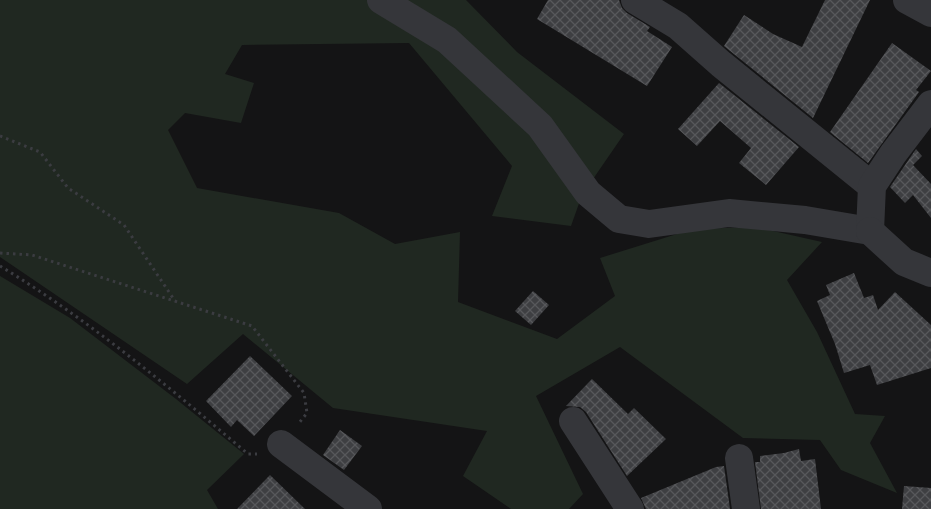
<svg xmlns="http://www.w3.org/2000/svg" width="931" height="509" viewBox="0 0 931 509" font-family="Overpass,sans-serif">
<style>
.green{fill:#202821}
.building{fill:url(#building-cross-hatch)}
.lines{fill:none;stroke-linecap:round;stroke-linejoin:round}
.path{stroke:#3b3c41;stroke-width:3;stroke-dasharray:2.5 4;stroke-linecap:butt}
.minor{stroke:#35363a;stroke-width:28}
</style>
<defs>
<pattern id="building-cross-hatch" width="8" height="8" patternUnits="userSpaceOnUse" patternTransform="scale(1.25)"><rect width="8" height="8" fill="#3e3f42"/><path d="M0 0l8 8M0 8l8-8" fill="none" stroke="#57585b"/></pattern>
</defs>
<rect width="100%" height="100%" fill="#141415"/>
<g class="green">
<path d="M 0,0 L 466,0 L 517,52 L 624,134 L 582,195 L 571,226 L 492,216 L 512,166 L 409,43 L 242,45 L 225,74 L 254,83 L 241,123 L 185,113 L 168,130 L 197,188 L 339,213 L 395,244 L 460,232 L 458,302 L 557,339 L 615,296 L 600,258 L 693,229 L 755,227 L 822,242 L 787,280 L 817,332 L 855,414 L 885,416 L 870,443 L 897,493 L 841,470 L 820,440 L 743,438 L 620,347 L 536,396 L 583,494 L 569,509 L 511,509 L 463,476 L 487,431 L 333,408 L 243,334 L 187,384 L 0,257 Z"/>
<path d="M 0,276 L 70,318 L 176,399 L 244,454 L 207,490 L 218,509 L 0,509 Z"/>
</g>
<g class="building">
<path d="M 548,0 L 619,0 L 622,8 L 627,13 L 650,27 L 647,31 L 672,47 L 647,86 L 537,19 Z"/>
<path d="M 825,0 L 870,0 L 813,118 L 724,46 L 744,15 L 773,34 L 802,47 Z"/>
<path d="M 892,43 L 931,71 L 916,90 L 919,92 L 868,163 L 830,132 Z"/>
<path d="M 719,83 L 799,147 L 766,185 L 739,163 L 751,148 L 720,121 L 697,146 L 678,129 Z"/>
<path d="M 916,149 L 922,156 L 913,165 L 931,184 L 931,218 L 913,195 L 905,203 L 890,187 Z"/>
<path d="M 854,273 L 864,298 L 873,295 L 878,310 L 895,292 L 931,325 L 931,368 L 877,385 L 870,365 L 844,373 L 835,344 L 817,301 L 830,295 L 826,285 Z"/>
<path d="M 533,291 L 549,305 L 531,325 L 515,311 Z"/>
<path d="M 250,356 L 292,396 L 254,436 L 237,420 L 231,427 L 206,401 Z"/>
<path d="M 592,379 L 628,414 L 634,408 L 666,439 L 627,476 L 586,412 L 580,407 L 566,406 Z"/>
<path d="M 340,430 L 362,446 L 344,470 L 323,455 Z"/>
<path d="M 799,449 L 801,461 L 815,459 L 821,509 L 761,509 L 755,462 L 760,462 L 760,456 L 784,453 Z"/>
<path d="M 724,466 L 730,509 L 646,509 L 641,498 L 716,467 Z"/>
<path d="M 270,475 L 305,509 L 237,509 Z"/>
<path d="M 904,486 L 931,488 L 931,509 L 902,509 Z"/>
</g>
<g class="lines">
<g class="path">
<path d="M 0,136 L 40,152 L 68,188 L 124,225 L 175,301"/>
<path d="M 0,253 L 32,255 L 252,326 L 304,393 L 307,413 L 299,423"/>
<path d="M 0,266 C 89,320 169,387 248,454 L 257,454"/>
</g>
<g class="minor">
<path d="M 381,0 L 447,40 L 540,126 L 588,193 L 619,219 L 649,224 L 729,213 L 805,220 L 870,231"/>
<path d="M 635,0 L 678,26 L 721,64 L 872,186"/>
<path d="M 907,0 L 931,13"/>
<path d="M 870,231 L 872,186 L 893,154 L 931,104"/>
<path d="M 870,231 L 904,262 L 931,273"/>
<path d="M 573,421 L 630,509"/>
<path d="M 281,444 L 368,509"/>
<path d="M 739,458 L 746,509"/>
</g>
</g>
</svg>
